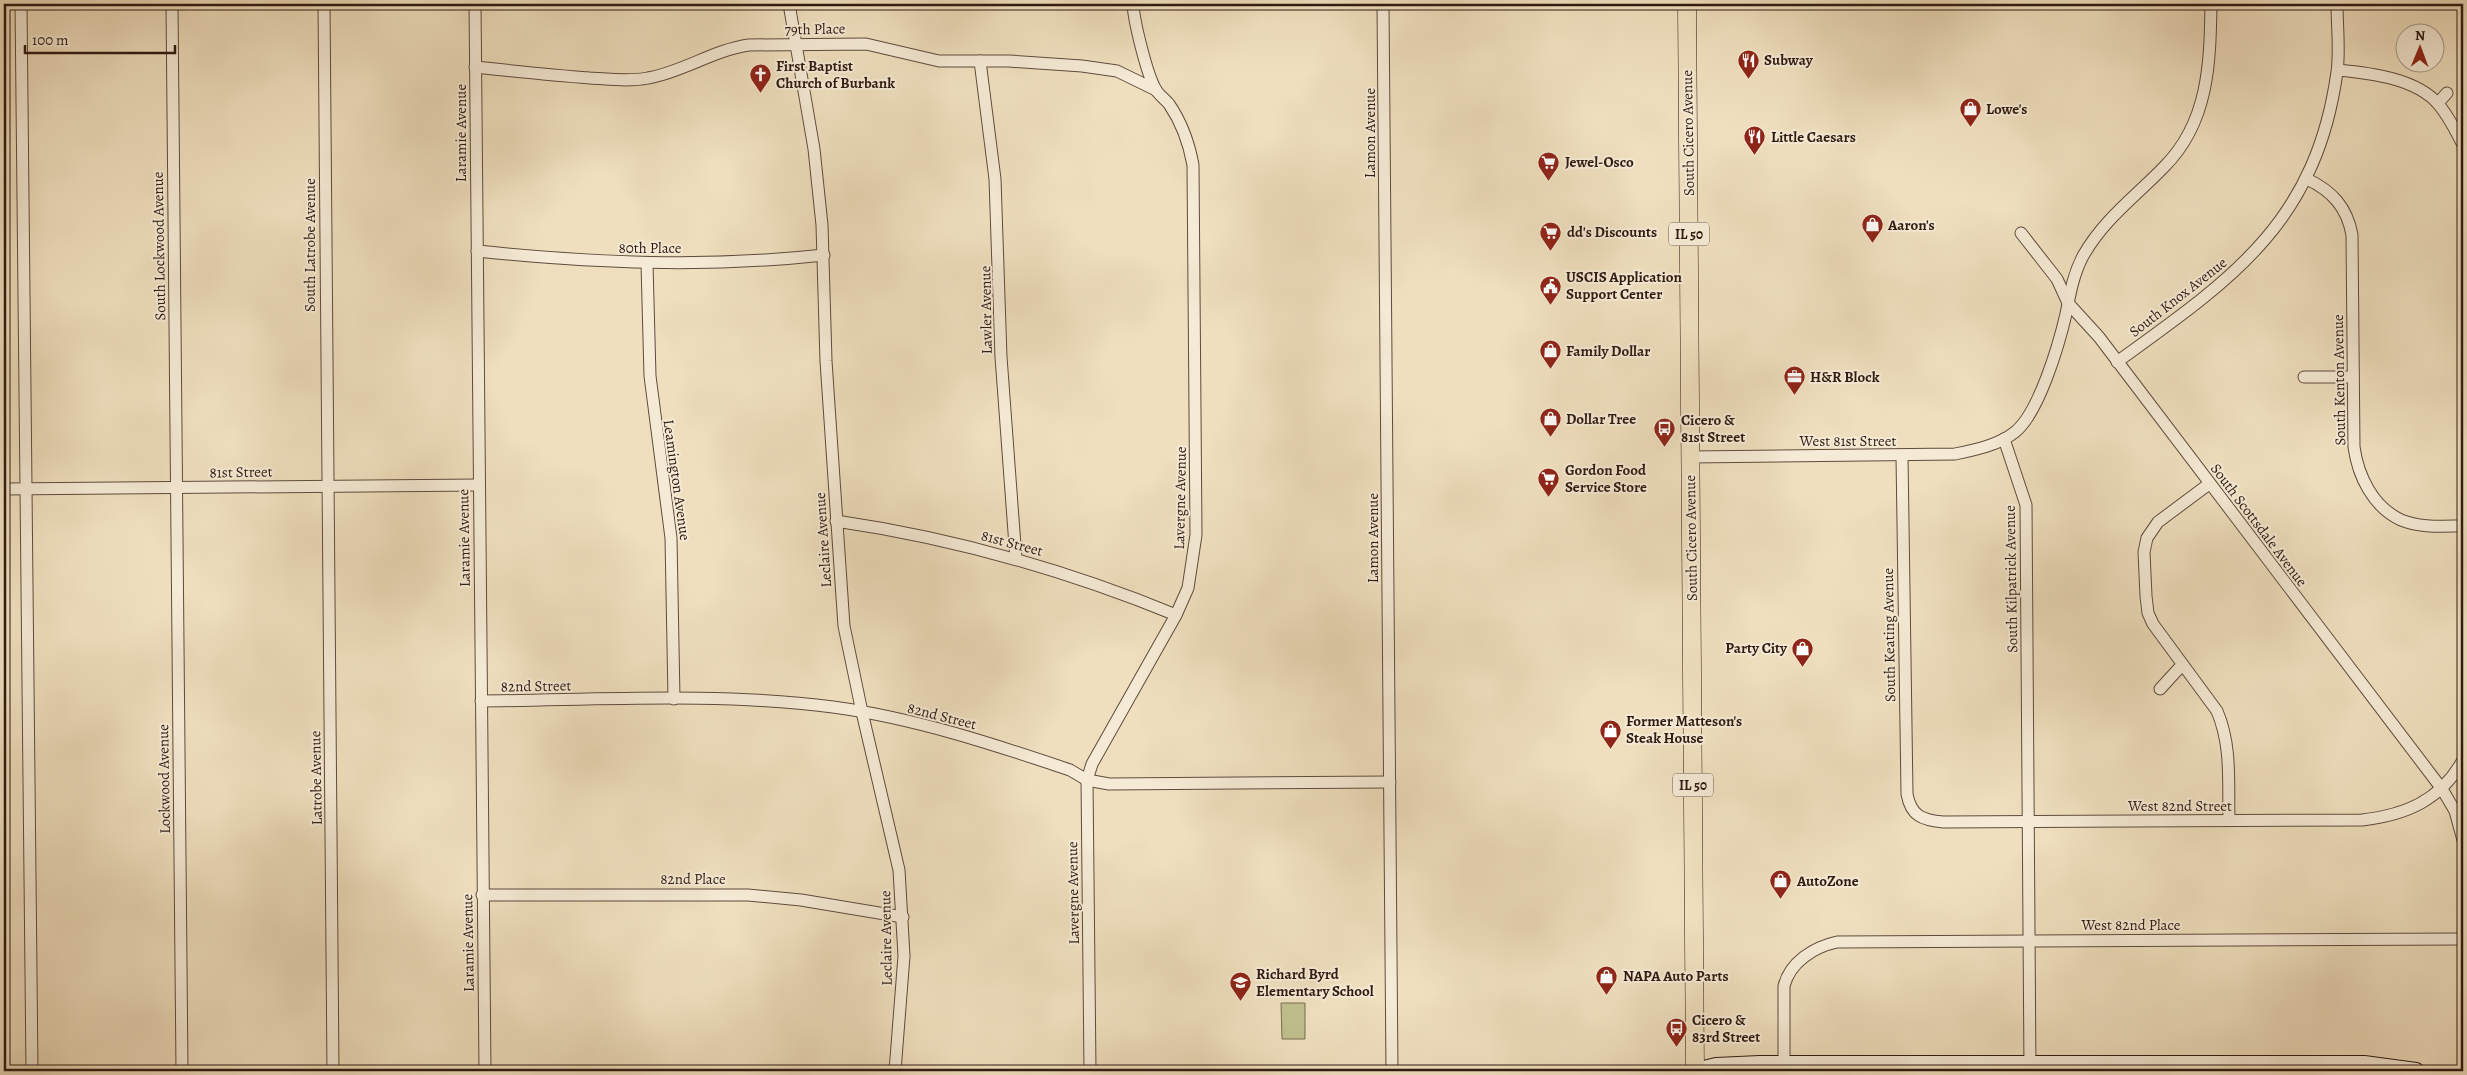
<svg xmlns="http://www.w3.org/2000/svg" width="2467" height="1075" viewBox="0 0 2467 1075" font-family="Alegreya,serif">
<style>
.green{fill:#bfc08e;stroke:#776d50}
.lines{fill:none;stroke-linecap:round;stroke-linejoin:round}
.street-casing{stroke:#5f4b3d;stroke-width:13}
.secondary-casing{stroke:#2f1a12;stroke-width:18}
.primary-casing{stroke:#2f1a12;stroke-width:19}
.street{stroke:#f5ead5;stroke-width:11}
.secondary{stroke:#f5ead5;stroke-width:16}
.primary{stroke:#efdfbe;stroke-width:18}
.labels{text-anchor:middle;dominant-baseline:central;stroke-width:4;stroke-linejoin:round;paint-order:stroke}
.shield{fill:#f5ead5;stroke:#6a584c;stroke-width:1}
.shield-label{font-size:14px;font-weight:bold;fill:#2f1a12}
.street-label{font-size:15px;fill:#2f1a12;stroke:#f5ead5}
.poi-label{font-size:15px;font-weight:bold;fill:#2f1a12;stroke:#f5ead5;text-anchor:start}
</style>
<rect width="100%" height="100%" fill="#efdfbe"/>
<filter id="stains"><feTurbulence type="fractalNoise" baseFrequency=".004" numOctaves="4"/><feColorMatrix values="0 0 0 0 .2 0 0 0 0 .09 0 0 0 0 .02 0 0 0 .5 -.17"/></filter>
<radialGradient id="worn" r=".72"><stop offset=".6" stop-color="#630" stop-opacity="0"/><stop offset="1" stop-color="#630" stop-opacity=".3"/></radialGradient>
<path class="green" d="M 1281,1003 L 1305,1003 L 1305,1039 L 1282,1039 Z"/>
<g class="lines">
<defs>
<g id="street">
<path d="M 21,4 L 32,1071"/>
<path d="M 172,4 L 182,1071"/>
<path d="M 324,4 L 333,1071"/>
<path d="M 475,4 L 485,1071"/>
<path d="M 789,4 L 814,149 L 822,225 L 826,361 L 844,626 L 862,712 L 899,870 L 904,956 L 895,1071"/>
<path d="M 1383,4 L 1392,1071"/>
<path d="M 980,61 L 995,179 L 1001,357 L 1016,559"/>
<path d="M 475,67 C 513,71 552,75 590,78 C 609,79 629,82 648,78 C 683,72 713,50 749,45 L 866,44 L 939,61 L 1009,61 L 1082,66 L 1117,71 L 1156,90"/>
<path d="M 2338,70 C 2369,73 2417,78 2439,105 C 2449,117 2456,131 2463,145"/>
<path d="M 2438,103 L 2447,93"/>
<path d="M 2307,179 C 2332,191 2347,207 2352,235 L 2354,447 C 2358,476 2373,507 2401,520 C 2420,528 2443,526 2463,526"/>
<path d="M 2021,233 L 2057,279 L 2068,303 L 2099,337 L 2442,789 L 2455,811 L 2463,840"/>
<path d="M 477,251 C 595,263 705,268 824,255"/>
<path d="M 647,264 L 650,376 L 671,538 L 674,699"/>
<path d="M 2117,362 C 2232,279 2316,223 2337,72 C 2340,50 2337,26 2337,4"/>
<path d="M 2304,377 L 2353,377"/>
<path d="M 2004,439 L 2026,505 L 2030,1071"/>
<path d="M 1902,456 L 1907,794 C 1911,816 1922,820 1943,822 L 2362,820 C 2406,815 2441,800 2463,760"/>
<path d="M 1690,457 L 1955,454 C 1975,450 1999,445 2015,432 C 2039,413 2059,344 2066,314 C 2070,294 2073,275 2083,256 C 2104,219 2135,197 2164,167 C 2209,122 2210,63 2211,4"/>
<path d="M 2209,484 L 2158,522 L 2147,538 L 2144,552 L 2146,596 L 2148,613 L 2153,624 L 2217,711 C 2232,746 2228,783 2229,820"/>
<path d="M 4,489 L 478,485"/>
<path d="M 836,521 C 953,538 1066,570 1176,615"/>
<path d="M 2160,689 L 2182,665"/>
<path d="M 481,701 C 598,700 716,692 833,707 C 914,718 993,744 1070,770 L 1087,780 L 1109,784 L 1390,782"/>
<path d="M 482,895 L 748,895 L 801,900 L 903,917"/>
<path d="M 1784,1070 L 1784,986 C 1790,962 1814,947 1837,942 L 2463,939"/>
<path d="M 1090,1071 L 1087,780 L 1092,764 L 1176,615 L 1188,588 L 1196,535 L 1193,165 C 1189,143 1182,123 1169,104 C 1165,99 1159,95 1156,90 C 1147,75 1134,22 1133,4"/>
</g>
<path id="secondary" d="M 1696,1071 L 1716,1066 L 1760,1064 L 2364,1064 L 2416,1071"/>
<path id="primary" d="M 1687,4 L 1695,1071"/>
</defs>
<use href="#street" class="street-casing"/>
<use href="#secondary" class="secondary-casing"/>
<use href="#primary" class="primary-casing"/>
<use href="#street" class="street"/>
<use href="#secondary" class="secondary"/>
<use href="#primary" class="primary"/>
</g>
<defs>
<symbol id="restaurant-pin" viewBox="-11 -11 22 30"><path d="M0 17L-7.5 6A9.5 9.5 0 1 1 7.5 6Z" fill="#8f2418" stroke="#f5ead5"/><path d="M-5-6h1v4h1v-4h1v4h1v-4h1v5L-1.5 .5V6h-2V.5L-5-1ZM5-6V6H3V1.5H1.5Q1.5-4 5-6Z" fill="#fff"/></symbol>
<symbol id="church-pin" viewBox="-11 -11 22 30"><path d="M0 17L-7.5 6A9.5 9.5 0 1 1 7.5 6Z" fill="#8f2418" stroke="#f5ead5"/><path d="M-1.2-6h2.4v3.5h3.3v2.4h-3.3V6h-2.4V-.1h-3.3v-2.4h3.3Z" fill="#fff"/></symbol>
<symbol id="shop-pin" viewBox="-11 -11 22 30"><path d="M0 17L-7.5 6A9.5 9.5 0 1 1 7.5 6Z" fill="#8f2418" stroke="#f5ead5"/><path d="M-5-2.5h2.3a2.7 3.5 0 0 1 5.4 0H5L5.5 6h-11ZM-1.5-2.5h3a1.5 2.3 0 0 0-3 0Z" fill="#fff"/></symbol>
<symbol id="supermarket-pin" viewBox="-11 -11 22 30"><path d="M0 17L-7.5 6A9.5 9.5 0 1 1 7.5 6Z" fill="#8f2418" stroke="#f5ead5"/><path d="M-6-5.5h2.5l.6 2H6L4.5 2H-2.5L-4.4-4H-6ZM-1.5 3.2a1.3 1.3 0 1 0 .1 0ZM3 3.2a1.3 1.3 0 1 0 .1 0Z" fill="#fff"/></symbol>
<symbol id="civic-pin" viewBox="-11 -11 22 30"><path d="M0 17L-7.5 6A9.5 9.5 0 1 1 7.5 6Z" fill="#8f2418" stroke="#f5ead5"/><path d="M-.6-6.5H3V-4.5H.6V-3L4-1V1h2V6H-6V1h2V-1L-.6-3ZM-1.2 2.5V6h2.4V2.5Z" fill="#fff"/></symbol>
<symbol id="office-pin" viewBox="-11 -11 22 30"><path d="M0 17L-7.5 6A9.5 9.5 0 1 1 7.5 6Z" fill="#8f2418" stroke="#f5ead5"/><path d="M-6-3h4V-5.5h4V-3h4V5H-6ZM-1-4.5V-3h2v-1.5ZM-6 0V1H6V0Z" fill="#fff"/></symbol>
<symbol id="bus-pin" viewBox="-11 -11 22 30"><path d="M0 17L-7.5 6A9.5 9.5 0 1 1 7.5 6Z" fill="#8f2418" stroke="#f5ead5"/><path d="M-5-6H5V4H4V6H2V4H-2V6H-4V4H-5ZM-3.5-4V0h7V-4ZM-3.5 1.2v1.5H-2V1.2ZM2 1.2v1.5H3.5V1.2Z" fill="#fff"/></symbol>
<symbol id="school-pin" viewBox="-11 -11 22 30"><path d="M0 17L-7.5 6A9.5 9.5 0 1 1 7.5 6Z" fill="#8f2418" stroke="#f5ead5"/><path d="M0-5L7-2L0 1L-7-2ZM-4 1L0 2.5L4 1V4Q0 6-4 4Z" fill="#fff"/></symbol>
</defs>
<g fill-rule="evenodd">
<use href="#restaurant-pin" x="1736" y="48" width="25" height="34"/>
<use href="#church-pin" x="748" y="62" width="25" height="34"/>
<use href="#shop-pin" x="1958" y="96" width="25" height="34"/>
<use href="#restaurant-pin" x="1742" y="124" width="25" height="34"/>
<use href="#supermarket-pin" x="1536" y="150" width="25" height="34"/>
<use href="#shop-pin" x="1860" y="212" width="25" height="34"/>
<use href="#supermarket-pin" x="1538" y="220" width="25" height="34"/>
<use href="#civic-pin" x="1538" y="274" width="25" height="34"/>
<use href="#shop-pin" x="1538" y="338" width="25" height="34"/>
<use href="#office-pin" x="1782" y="364" width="25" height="34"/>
<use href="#shop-pin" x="1538" y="406" width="25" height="34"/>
<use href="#bus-pin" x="1652" y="416" width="25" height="34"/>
<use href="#supermarket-pin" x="1536" y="466" width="25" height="34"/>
<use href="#shop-pin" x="1790" y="636" width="25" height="34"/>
<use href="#shop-pin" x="1598" y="718" width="25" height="34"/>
<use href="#shop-pin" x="1768" y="868" width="25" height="34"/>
<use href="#shop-pin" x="1594" y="964" width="25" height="34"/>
<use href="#school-pin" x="1228" y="970" width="25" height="34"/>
<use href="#bus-pin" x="1664" y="1016" width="25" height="34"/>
</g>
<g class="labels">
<g class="shield">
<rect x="1669" y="222.5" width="40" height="23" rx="4"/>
<rect x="1673" y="773.5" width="40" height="23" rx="4"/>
</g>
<g class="shield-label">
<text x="1689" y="234">IL 50</text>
<text x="1693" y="785">IL 50</text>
</g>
<g class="street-label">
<text transform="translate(815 29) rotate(-1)">79th Place</text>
<text transform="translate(461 133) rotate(-90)">Laramie Avenue</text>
<text transform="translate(1370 133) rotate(-90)">Lamon Avenue</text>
<text transform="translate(1688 133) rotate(-91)">South Cicero Avenue</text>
<text transform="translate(310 245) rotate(-90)">South Latrobe Avenue</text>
<text transform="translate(159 246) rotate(-91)">South Lockwood Avenue</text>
<text x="650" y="248">80th Place</text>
<text transform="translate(2178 297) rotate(-38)">South Knox Avenue</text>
<text transform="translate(986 310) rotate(-91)">Lawler Avenue</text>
<text transform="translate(2339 380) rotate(-91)">South Kenton Avenue</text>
<text x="1848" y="441">West 81st Street</text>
<text transform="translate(241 472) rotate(-1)">81st Street</text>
<text transform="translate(677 480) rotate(82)">Leamington Avenue</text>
<text transform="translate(1180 498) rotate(-89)">Lavergne Avenue</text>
<text transform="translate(2259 525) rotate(53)">South Scottsdale Avenue</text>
<text transform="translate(464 538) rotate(-91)">Laramie Avenue</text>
<text transform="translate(1373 538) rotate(-90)">Lamon Avenue</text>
<text transform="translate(1691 538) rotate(-91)">South Cicero Avenue</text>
<text transform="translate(823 540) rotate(-94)">Leclaire Avenue</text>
<text transform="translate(1012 543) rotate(15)">81st Street</text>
<text transform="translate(2011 579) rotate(-91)">South Kilpatrick Avenue</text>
<text transform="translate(1889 635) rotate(-91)">South Keating Avenue</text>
<text transform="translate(536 686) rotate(-1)">82nd Street</text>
<text transform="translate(942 716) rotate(14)">82nd Street</text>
<text transform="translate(316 778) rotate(-91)">Latrobe Avenue</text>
<text transform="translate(164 779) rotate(-91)">Lockwood Avenue</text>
<text x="2180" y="806">West 82nd Street</text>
<text x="693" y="879">82nd Place</text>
<text transform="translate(1073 893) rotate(-91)">Lavergne Avenue</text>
<text x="2131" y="925">West 82nd Place</text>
<text transform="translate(886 938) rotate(-91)">Leclaire Avenue</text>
<text transform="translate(468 943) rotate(-91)">Laramie Avenue</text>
</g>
<g class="poi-label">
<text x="1764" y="60">Subway</text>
<text x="776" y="66">First Baptist<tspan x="776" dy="17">Church of Burbank</tspan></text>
<text x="1986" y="109">Lowe's</text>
<text x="1771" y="137">Little Caesars</text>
<text x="1565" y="162">Jewel-Osco</text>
<text x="1888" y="225">Aaron's</text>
<text x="1567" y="232">dd's Discounts</text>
<text x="1566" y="277">USCIS Application<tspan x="1566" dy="17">Support Center</tspan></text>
<text x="1566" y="351">Family Dollar</text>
<text x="1810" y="377">H&amp;R Block</text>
<text x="1566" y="419">Dollar Tree</text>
<text x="1681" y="420">Cicero &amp;<tspan x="1681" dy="17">81st Street</tspan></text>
<text x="1565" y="470">Gordon Food<tspan x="1565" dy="17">Service Store</tspan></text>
<text x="1787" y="648" text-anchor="end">Party City</text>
<text x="1626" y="721">Former Matteson's<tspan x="1626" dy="17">Steak House</tspan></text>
<text x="1797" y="881">AutoZone</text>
<text x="1256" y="974">Richard Byrd<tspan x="1256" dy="17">Elementary School</tspan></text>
<text x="1623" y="976">NAPA Auto Parts</text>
<text x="1692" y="1020">Cicero &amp;<tspan x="1692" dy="17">83rd Street</tspan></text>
</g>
</g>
<rect width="2467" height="1075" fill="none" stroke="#efdfbe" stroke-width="20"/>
<rect x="5" y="5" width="2457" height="1065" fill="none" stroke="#2f1a12" stroke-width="2.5"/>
<rect x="10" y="10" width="2447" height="1055" fill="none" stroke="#2f1a12"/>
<g transform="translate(2420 48) rotate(1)"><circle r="24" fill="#f5ead5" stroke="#a69787"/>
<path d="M0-4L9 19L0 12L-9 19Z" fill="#8f2418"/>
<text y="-8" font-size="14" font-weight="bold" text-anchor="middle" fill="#2f1a12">N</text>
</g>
<path d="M25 45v8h150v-8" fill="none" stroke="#2f1a12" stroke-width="2.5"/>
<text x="32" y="45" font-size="15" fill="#2f1a12" stroke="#f5ead5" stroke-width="4" paint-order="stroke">100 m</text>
<rect width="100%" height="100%" filter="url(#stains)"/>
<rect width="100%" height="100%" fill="url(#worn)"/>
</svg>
